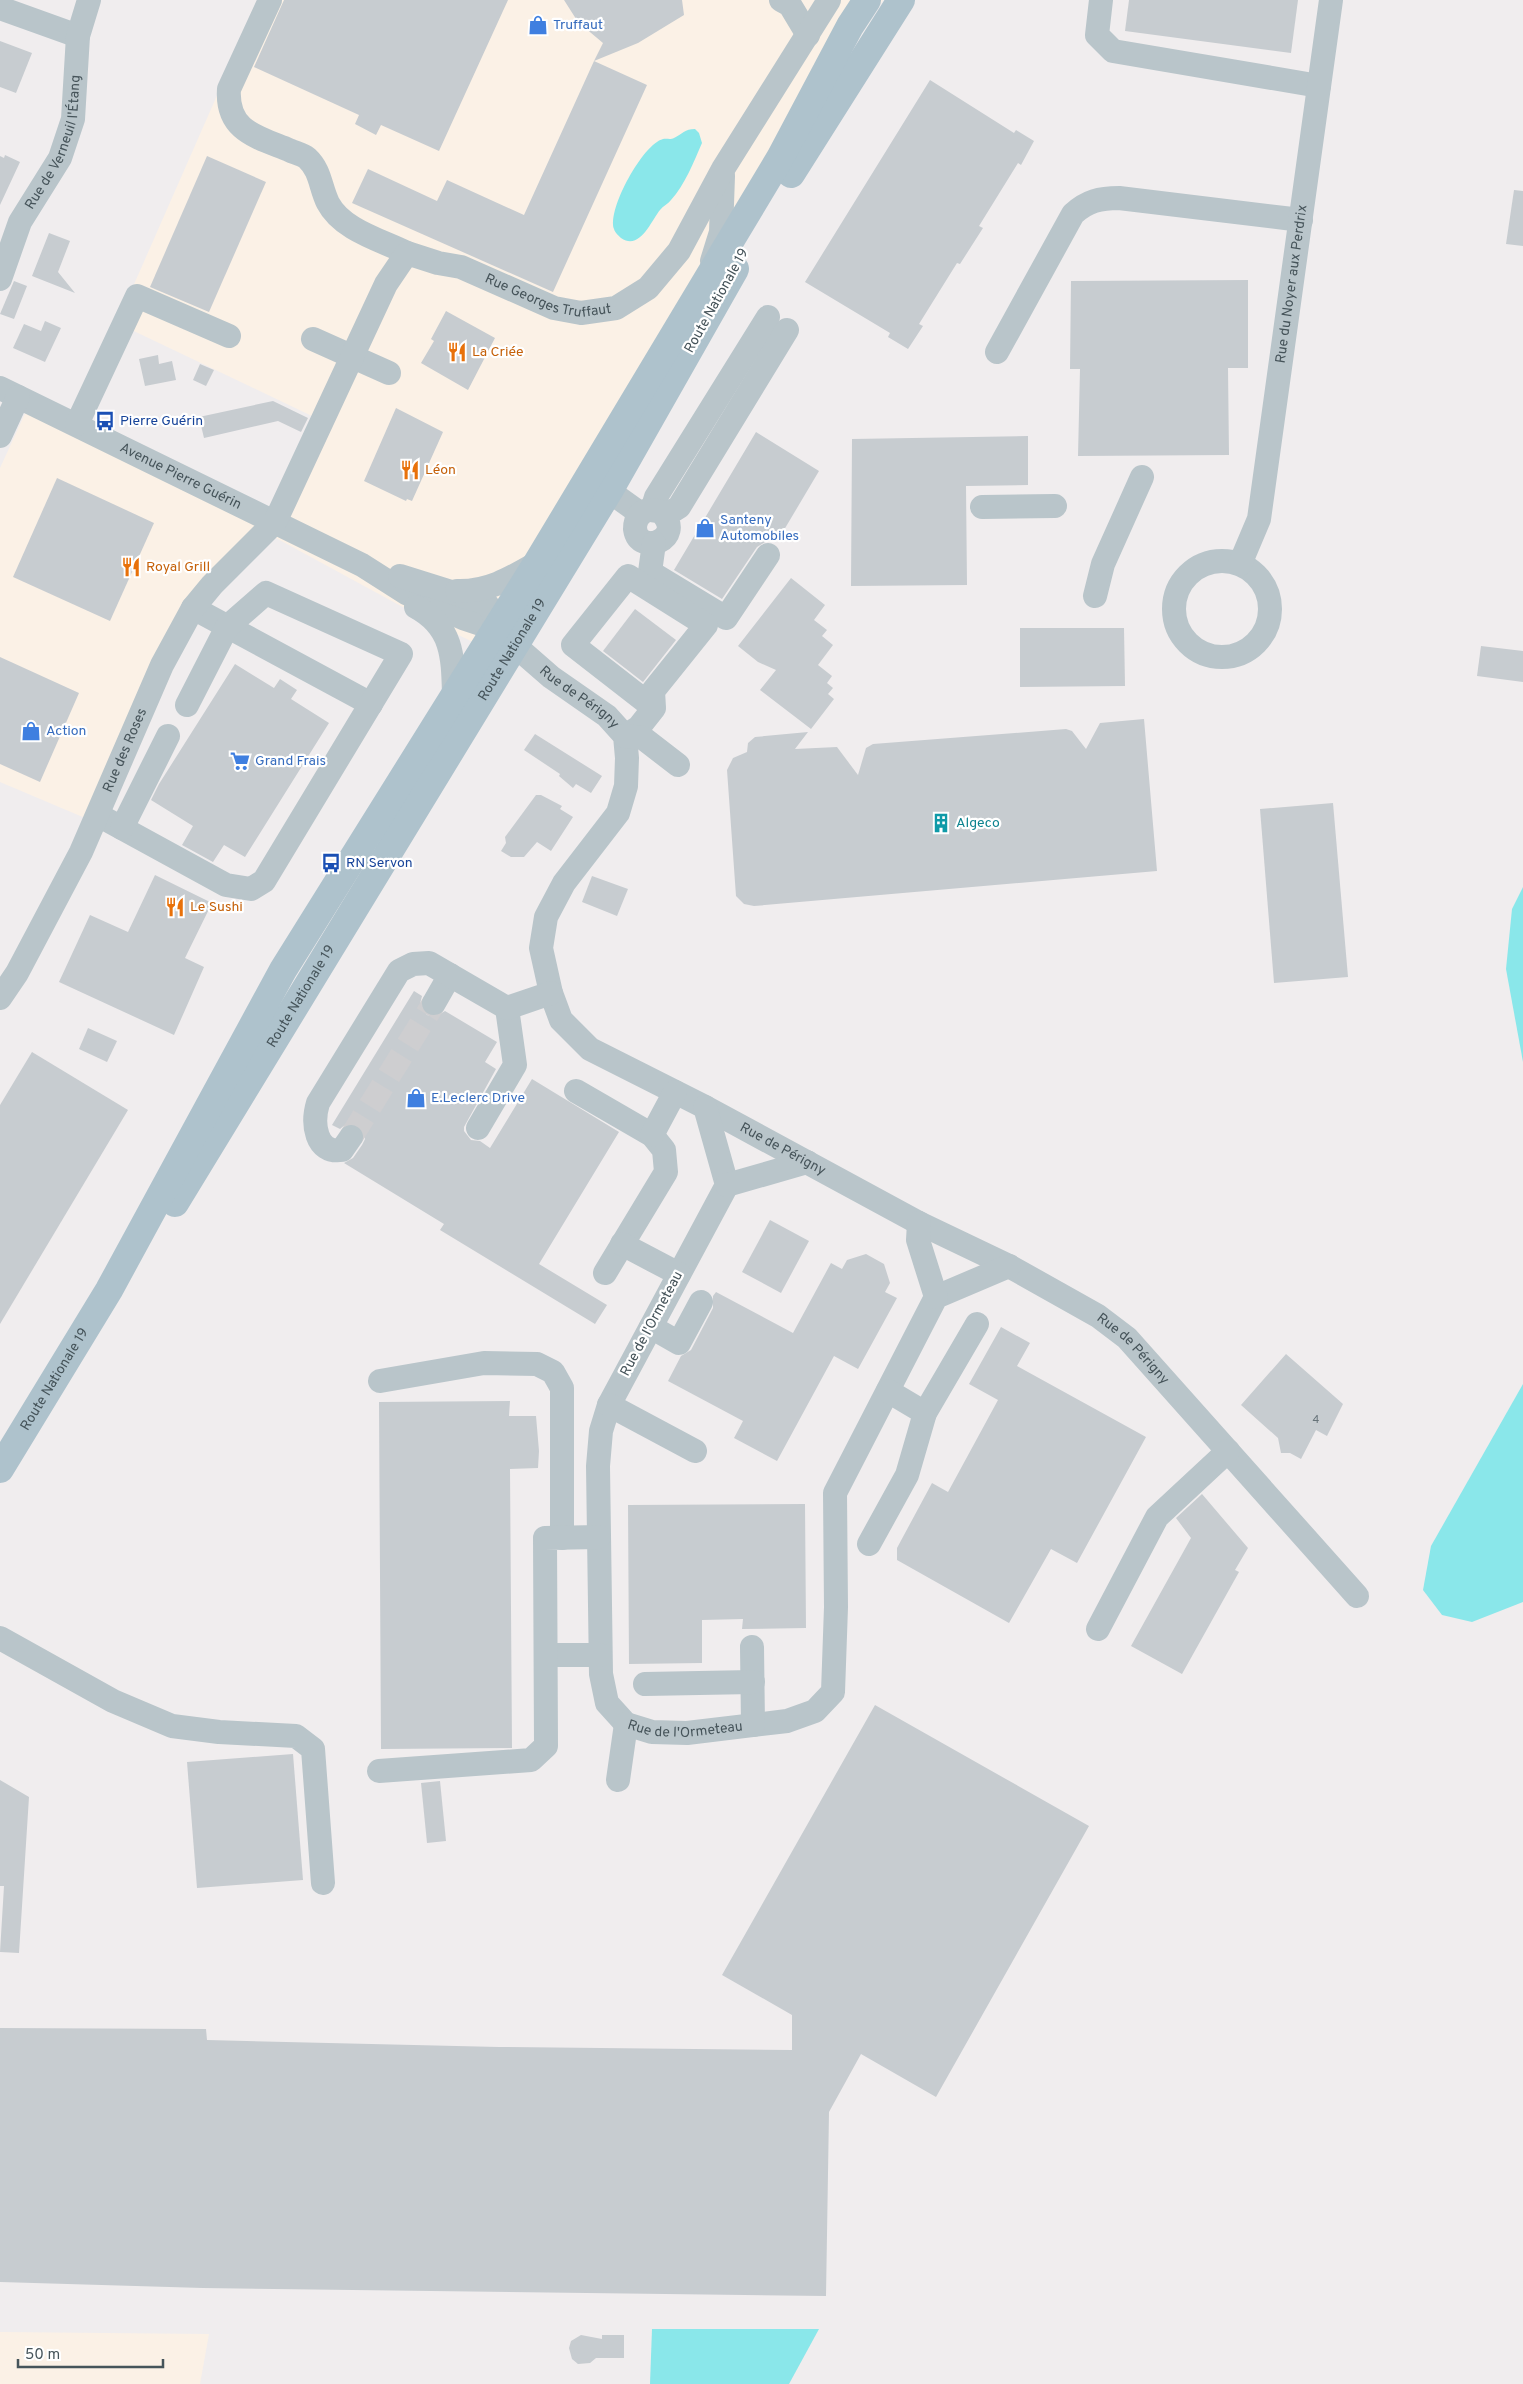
<svg xmlns="http://www.w3.org/2000/svg" width="1523" height="2384" viewBox="0 0 1523 2384" font-family="Overpass,sans-serif">
<style>
.commercial{fill:#fbf1e6}
.water{fill:#8ae7ea}
.building{fill:#c7ccd0}
.lines{fill:none;stroke-linecap:round;stroke-linejoin:round}
.minor-tunnel{stroke:#ceced0;stroke-width:24;stroke-dasharray:24 12;stroke-linecap:butt}
.minor{stroke:#b9c5ca;stroke-width:24}
.major{stroke:#aec2cc;stroke-width:28}
.labels{text-anchor:middle;dominant-baseline:central;stroke-width:4.5;stroke-linejoin:round;paint-order:stroke}
.number-label{font-size:11px;fill:#667278}
.shop-label{font-size:14px;fill:#366cbe;stroke:#fff;text-anchor:start}
.street-label{font-size:14px;fill:#46545a;stroke:#fff}
.food-label{font-size:14px;fill:#c56008;stroke:#fff;text-anchor:start}
.transit-label{font-size:14px;fill:#164399;stroke:#fff;text-anchor:start}
.culture-label{font-size:14px;fill:#0d838f;stroke:#fff;text-anchor:start}
</style>
<rect width="100%" height="100%" fill="#f0edee"/>
<g class="commercial">
<path d="M 259,0 L 883,0 L 473,642 L 423,618 L 274,537 L 204,603 L 159,690 L 104,826 L 0,782 L 0,468 L 34,394 L 271,509 L 314,417 L 117,323 Z"/>
<path d="M 0,2332 L 209,2334 L 200,2384 L 0,2384 Z"/>
</g>
<g class="water">
<path d="M 695,129 L 699,133 L 702,143 C 694,161 685,185 671,200 C 668,204 663,206 660,210 C 651,221 640,251 621,238 C 619,236 615,233 614,229 C 607,209 643,144 663,139 C 667,138 670,140 674,138 C 682,134 685,129 695,129 Z"/>
<path d="M 1523,887 L 1523,1062 L 1506,969 L 1512,909 Z"/>
<path d="M 1523,1384 L 1523,1602 L 1472,1622 L 1442,1615 L 1423,1590 L 1431,1546 Z"/>
<path d="M 652,2329 L 819,2329 L 789,2384 L 650,2384 Z"/>
</g>
<g class="building">
<path d="M 284,0 L 508,0 L 439,151 L 381,125 L 376,135 L 355,124 L 359,115 L 254,67 Z"/>
<path d="M 564,0 L 682,0 L 684,15 L 638,43 L 594,61 L 603,43 L 578,22 Z"/>
<path d="M 1129,0 L 1298,0 L 1291,53 L 1125,31 Z"/>
<path d="M 0,41 L 32,53 L 16,93 L 0,87 Z"/>
<path d="M 594,61 L 647,85 L 553,292 L 352,203 L 368,169 L 437,201 L 447,180 L 524,215 Z"/>
<path d="M 930,80 L 1014,133 L 1016,130 L 1034,141 L 1021,165 L 1018,163 L 979,226 L 983,228 L 960,264 L 957,263 L 919,324 L 923,326 L 908,349 L 888,337 L 890,333 L 805,282 Z"/>
<path d="M 5,155 L 20,162 L 0,205 L 0,156 L 4,158 Z"/>
<path d="M 207,156 L 266,182 L 209,312 L 150,287 Z"/>
<path d="M 1514,190 L 1523,191 L 1523,246 L 1506,244 Z"/>
<path d="M 49,233 L 70,241 L 58,272 L 75,293 L 32,276 Z"/>
<path d="M 1248,280 L 1248,368 L 1228,368 L 1229,455 L 1078,456 L 1080,369 L 1070,369 L 1071,281 Z"/>
<path d="M 14,281 L 27,286 L 14,319 L 0,314 Z"/>
<path d="M 446,311 L 495,338 L 468,390 L 421,363 L 434,341 L 431,339 Z"/>
<path d="M 45,321 L 61,328 L 45,362 L 13,348 L 24,324 L 41,331 Z"/>
<path d="M 158,355 L 159,364 L 172,361 L 176,380 L 145,386 L 139,359 Z"/>
<path d="M 200,364 L 214,370 L 206,386 L 193,380 Z"/>
<path d="M 273,401 L 308,418 L 301,432 L 278,421 L 204,438 L 199,417 Z"/>
<path d="M 396,408 L 443,432 L 412,501 L 407,499 L 406,501 L 364,481 Z"/>
<path d="M 756,432 L 819,471 L 781,535 L 773,530 L 765,542 L 757,547 L 722,599 L 674,570 Z"/>
<path d="M 1028,436 L 1028,485 L 966,486 L 967,585 L 851,586 L 852,439 Z"/>
<path d="M 57,478 L 154,523 L 110,621 L 13,577 Z"/>
<path d="M 791,578 L 825,605 L 814,620 L 827,630 L 822,636 L 833,645 L 818,665 L 832,676 L 827,683 L 833,688 L 828,694 L 834,699 L 811,729 L 760,690 L 776,670 L 758,662 L 738,646 Z"/>
<path d="M 635,609 L 676,640 L 643,682 L 603,651 Z"/>
<path d="M 1020,628 L 1124,628 L 1125,686 L 1020,687 Z"/>
<path d="M 1481,646 L 1523,651 L 1523,682 L 1477,676 Z"/>
<path d="M 0,657 L 79,693 L 40,782 L 0,764 Z"/>
<path d="M 235,664 L 274,688 L 280,679 L 297,690 L 291,699 L 329,723 L 245,857 L 224,845 L 213,862 L 182,845 L 193,826 L 151,800 L 159,784 Z"/>
<path d="M 1144,719 L 1157,871 L 754,906 L 744,904 L 736,896 L 727,770 L 733,758 L 747,752 L 748,743 L 755,737 L 808,732 L 795,749 L 837,747 L 858,775 L 866,748 L 873,744 L 1066,729 L 1072,731 L 1086,749 L 1100,723 Z"/>
<path d="M 535,734 L 602,776 L 591,793 L 576,784 L 573,788 L 559,776 L 560,774 L 524,750 Z"/>
<path d="M 536,795 L 541,795 L 562,806 L 560,809 L 573,817 L 551,851 L 537,842 L 524,857 L 511,857 L 501,851 L 506,843 L 505,837 Z"/>
<path d="M 1333,803 L 1348,977 L 1274,983 L 1260,809 Z"/>
<path d="M 155,875 L 212,903 L 185,958 L 204,967 L 174,1035 L 59,982 L 90,915 L 128,932 Z"/>
<path d="M 592,876 L 628,889 L 617,916 L 582,902 Z"/>
<path d="M 414,991 L 422,996 L 420,1004 L 427,1015 L 435,1017 L 445,1011 L 497,1042 L 485,1062 L 496,1069 L 464,1127 L 464,1131 L 471,1140 L 480,1141 L 490,1148 L 532,1079 L 619,1132 L 539,1264 L 607,1305 L 595,1324 L 440,1230 L 444,1224 L 344,1163 L 353,1158 L 362,1145 L 365,1139 L 364,1132 L 359,1126 L 353,1123 L 346,1124 L 340,1129 L 332,1125 Z"/>
<path d="M 88,1028 L 117,1041 L 107,1062 L 79,1049 Z"/>
<path d="M 32,1052 L 128,1110 L 0,1324 L 0,1105 Z"/>
<path d="M 770,1220 L 809,1241 L 781,1293 L 742,1272 Z"/>
<path d="M 866,1254 L 884,1264 L 890,1283 L 885,1292 L 897,1298 L 858,1369 L 834,1356 L 777,1461 L 734,1438 L 743,1421 L 668,1381 L 681,1356 L 691,1350 L 713,1308 L 713,1296 L 716,1292 L 793,1333 L 831,1263 L 842,1269 L 847,1260 Z"/>
<path d="M 1001,1327 L 1030,1343 L 1017,1366 L 1146,1437 L 1077,1563 L 1051,1549 L 1009,1623 L 897,1560 L 897,1548 L 932,1483 L 948,1492 L 998,1400 L 969,1384 Z"/>
<path d="M 1286,1354 L 1343,1404 L 1327,1436 L 1316,1430 L 1301,1459 L 1290,1453 L 1281,1453 L 1278,1438 L 1241,1405 Z"/>
<path d="M 510,1401 L 509,1416 L 536,1416 L 539,1451 L 538,1468 L 510,1469 L 512,1748 L 381,1749 L 379,1402 Z"/>
<path d="M 1202,1494 L 1248,1548 L 1235,1570 L 1239,1572 L 1182,1674 L 1131,1646 L 1191,1538 L 1176,1518 Z"/>
<path d="M 805,1504 L 806,1628 L 742,1629 L 743,1619 L 702,1620 L 702,1663 L 629,1664 L 628,1505 Z"/>
<path d="M 875,1705 L 1089,1826 L 936,2097 L 861,2054 L 829,2112 L 826,2296 L 203,2288 L 0,2282 L 0,2028 L 206,2029 L 207,2040 L 499,2047 L 792,2050 L 792,2015 L 722,1975 Z"/>
<path d="M 293,1754 L 303,1880 L 197,1888 L 187,1762 Z"/>
<path d="M 0,1780 L 29,1797 L 19,1953 L 0,1952 L 4,1886 L 0,1886 Z"/>
<path d="M 440,1781 L 446,1841 L 427,1843 L 421,1783 Z"/>
<path d="M 581,2335 L 602,2339 L 602,2335 L 624,2335 L 624,2358 L 596,2358 L 590,2363 L 578,2364 L 572,2359 L 569,2348 L 571,2341 Z"/>
</g>
<g class="lines">
<path class="minor-tunnel" d="M 351,1137 L 434,1003"/>
<g class="minor">
<path d="M 270,0 L 229,89 C 226,131 257,137 289,150 C 295,153 302,154 307,158 C 321,171 320,187 328,203 C 342,230 381,240 407,253"/>
<path d="M 781,0 L 790,5 L 808,35"/>
<path d="M 1101,0 L 1097,35 L 1113,51 L 1319,86"/>
<path d="M 0,8 L 78,36"/>
<path d="M 712,261 L 721,232 L 723,176"/>
<path id="s1" d="M 0,279 L 20,222 L 60,158 L 73,119 L 78,36 L 89,0"/>
<path d="M 313,339 L 389,373"/>
<path d="M 997,352 L 1073,214 C 1087,201 1100,198 1119,198 L 1301,220"/>
<path id="s2" d="M 0,388 L 362,565 L 406,593 L 463,618 L 496,629 L 551,677 L 607,716 L 625,736 L 627,758 L 626,786 L 618,813 L 564,883 L 546,917 L 541,948 L 551,993 L 561,1020 L 590,1049 L 705,1107 L 919,1223 L 1009,1266 L 1098,1316 L 1127,1338 L 1357,1596"/>
<path d="M 77,424 L 137,296 L 229,336"/>
<path d="M 0,436 L 18,397"/>
<path d="M 609,491 L 641,514"/>
<path d="M 982,507 L 1055,506"/>
<path d="M 652,510 L 656,497 L 768,317"/>
<path d="M 662,513 C 686,539 639,557 635,529 C 635,522 637,516 643,512 C 650,508 654,511 661,512 C 667,514 675,510 679,507 L 787,330"/>
<path d="M 654,543 L 650,572 L 726,618 L 768,555"/>
<circle cx="1222" cy="609" r="48"/>
<path id="s3" d="M 1240,564 L 1259,519 L 1331,0"/>
<path d="M 400,576 L 486,603 L 493,612 L 496,629"/>
<path d="M 457,591 C 488,592 511,578 537,563"/>
<path d="M 1095,596 L 1103,564 L 1142,477"/>
<path d="M 416,607 C 453,627 453,657 454,695"/>
<path d="M 193,608 L 371,704"/>
<path d="M 625,736 L 639,727 L 654,708 L 653,691 L 706,625 L 628,576 L 573,645 L 654,708"/>
<path d="M 625,736 L 643,738 L 678,765"/>
<path d="M 98,815 L 226,885 L 251,889 L 264,881 L 401,654 L 266,593 L 227,627 L 187,705"/>
<path d="M 122,828 L 168,736"/>
<path id="s4" d="M 0,998 L 17,973 L 81,852 L 162,665 L 193,608 L 212,585 L 275,522 L 386,284 L 407,253 L 438,263 L 461,267 L 554,308 L 581,313 L 616,308 L 648,288 L 679,251 L 723,169 L 829,0"/>
<path d="M 434,1003 L 450,975"/>
<path d="M 576,1091 L 652,1135 L 664,1150 L 666,1172 L 605,1273"/>
<path id="s5" d="M 705,1107 L 727,1185 L 609,1405 L 601,1431 L 598,1466 L 601,1674 L 607,1703 L 626,1724 L 652,1732 L 687,1733 L 787,1721 L 815,1711 L 833,1692 L 836,1607 L 835,1493 L 936,1297 L 1009,1266"/>
<path d="M 478,1128 L 515,1065 L 507,1008"/>
<path d="M 652,1135 L 675,1092"/>
<path d="M 351,1137 L 342,1150 C 315,1154 312,1123 318,1103 L 399,971 L 413,964 L 429,963 L 507,1008 L 551,993"/>
<path d="M 727,1185 L 807,1162"/>
<path d="M 919,1223 L 918,1240 L 936,1297"/>
<path d="M 622,1244 L 679,1274"/>
<path d="M 651,1327 L 679,1343 L 701,1302"/>
<path d="M 380,1381 L 484,1363 L 537,1364 L 553,1372 L 562,1388 L 562,1538"/>
<path d="M 888,1391 L 925,1413"/>
<path d="M 609,1405 L 695,1451"/>
<path d="M 869,1544 L 907,1475 L 925,1413 L 977,1324"/>
<path d="M 1098,1629 L 1157,1517 L 1228,1451"/>
<path d="M 0,1638 L 113,1701 L 172,1726 L 219,1732 L 296,1736 L 313,1749 L 323,1883"/>
<path d="M 752,1647 L 753,1725"/>
<path d="M 546,1655 L 600,1655"/>
<path d="M 645,1684 L 753,1682"/>
<path d="M 379,1771 L 531,1760 L 546,1746 L 545,1538 L 599,1537"/>
<path d="M 618,1780 L 626,1724"/>
</g>
<g class="major">
<path d="M 791,174 L 901,0"/>
<path id="s6" d="M 175,1203 L 609,491 L 735,269"/>
<path id="s7" d="M 0,1469 L 109,1290 L 283,970 L 537,563 L 780,158 L 850,26 L 867,0"/>
</g>
</g>
<defs>
<symbol id="shop-bare" viewBox="-9 -9 18 18"><path d="M-5-2.5h2.3a2.7 3.5 0 0 1 5.4 0H5L5.5 6h-11ZM-1.5-2.5h3a1.5 2.3 0 0 0-3 0Z" fill="#3f7fe0" stroke="#fff" stroke-width="2.5" paint-order="stroke"/></symbol>
<symbol id="restaurant-bare" viewBox="-9 -9 18 18"><path d="M-5-6h1v4h1v-4h1v4h1v-4h1v5L-1.5 .5V6h-2V.5L-5-1ZM5-6V6H3V1.5H1.5Q1.5-4 5-6Z" fill="#e8710a" stroke="#fff" stroke-width="2.5" paint-order="stroke"/></symbol>
<symbol id="bus-bare" viewBox="-9 -9 18 18"><path d="M-5-6H5V4H4V6H2V4H-2V6H-4V4H-5ZM-3.5-4V0h7V-4ZM-3.5 1.2v1.5H-2V1.2ZM2 1.2v1.5H3.5V1.2Z" fill="#1a4fb4" stroke="#fff" stroke-width="2.5" paint-order="stroke"/></symbol>
<symbol id="supermarket-bare" viewBox="-9 -9 18 18"><path d="M-6-5.5h2.5l.6 2H6L4.5 2H-2.5L-4.4-4H-6ZM-1.5 3.2a1.3 1.3 0 1 0 .1 0ZM3 3.2a1.3 1.3 0 1 0 .1 0Z" fill="#3f7fe0" stroke="#fff" stroke-width="2.5" paint-order="stroke"/></symbol>
<symbol id="building-bare" viewBox="-9 -9 18 18"><path d="M-4-6H4V6H1V3H-1V6H-4ZM-2.5-4.3h1.7v1.8h-1.7ZM.8-4.3h1.7v1.8H.8ZM-2.5-1h1.7V.8h-1.7ZM.8-1h1.7V.8H.8Z" fill="#0f9aa8" stroke="#fff" stroke-width="2.5" paint-order="stroke"/></symbol>
</defs>
<g fill-rule="evenodd">
<use href="#shop-bare" x="524" y="11" width="28" height="28"/>
<use href="#restaurant-bare" x="443" y="338" width="28" height="28"/>
<use href="#bus-bare" x="91" y="407" width="28" height="28"/>
<use href="#restaurant-bare" x="396" y="456" width="28" height="28"/>
<use href="#shop-bare" x="691" y="514" width="28" height="28"/>
<use href="#restaurant-bare" x="117" y="553" width="28" height="28"/>
<use href="#shop-bare" x="17" y="717" width="28" height="28"/>
<use href="#supermarket-bare" x="226" y="747" width="28" height="28"/>
<use href="#building-bare" x="927" y="809" width="28" height="28"/>
<use href="#bus-bare" x="317" y="849" width="28" height="28"/>
<use href="#restaurant-bare" x="161" y="893" width="28" height="28"/>
<use href="#shop-bare" x="402" y="1084" width="28" height="28"/>
</g>
<g class="labels">
<g class="number-label">
<text x="1316" y="1420">4</text>
</g>
<g class="shop-label">
<text x="553" y="25">Truffaut</text>
<text x="720" y="520">Santeny<tspan x="720" dy="16">Automobiles</tspan></text>
<text x="46" y="731">Action</text>
<text x="255" y="761">Grand Frais</text>
<text x="431" y="1098">E.Leclerc Drive</text>
</g>
<g class="street-label">
<text stroke="none"><textPath href="#s1" startOffset="149">Rue de Verneuil l'Étang</textPath></text>
<text stroke="none"><textPath href="#s3" startOffset="286">Rue du Noyer aux Perdrix</textPath></text>
<text stroke="none"><textPath href="#s4" startOffset="1004">Rue Georges Truffaut</textPath></text>
<text transform="translate(717 301) rotate(-61)">Route Nationale 19</text>
<text stroke="none"><textPath href="#s2" startOffset="201">Avenue Pierre Guérin</textPath></text>
<text stroke="none"><textPath href="#s6" startOffset="648">Route Nationale 19</textPath></text>
<text stroke="none"><textPath href="#s2" startOffset="660">Rue de Périgny</textPath></text>
<text stroke="none"><textPath href="#s4" startOffset="278">Rue des Roses</textPath></text>
<text stroke="none"><textPath href="#s6" startOffset="242">Route Nationale 19</textPath></text>
<text stroke="none"><textPath href="#s2" startOffset="1290">Rue de Périgny</textPath></text>
<text transform="translate(652 1324) rotate(-62)">Rue de l'Ormeteau</text>
<text stroke="none"><textPath href="#s2" startOffset="1695">Rue de Périgny</textPath></text>
<text stroke="none"><textPath href="#s7" startOffset="105">Route Nationale 19</textPath></text>
<text stroke="none"><textPath href="#s5" startOffset="719">Rue de l'Ormeteau</textPath></text>
</g>
<g class="food-label">
<text x="472" y="352">La Criée</text>
<text x="425" y="470">Léon</text>
<text x="146" y="567">Royal Grill</text>
<text x="190" y="907">Le Sushi</text>
</g>
<g class="transit-label">
<text x="120" y="421">Pierre Guérin</text>
<text x="346" y="863">RN Servon</text>
</g>
<g class="culture-label">
<text x="956" y="823">Algeco</text>
</g>
</g>
<path d="M18 2359v8h145v-8" fill="none" stroke="#46545a" stroke-width="2.5"/>
<text x="25" y="2359" font-size="15" fill="#46545a" stroke="#ffffff" stroke-width="4" paint-order="stroke">50 m</text>
</svg>
